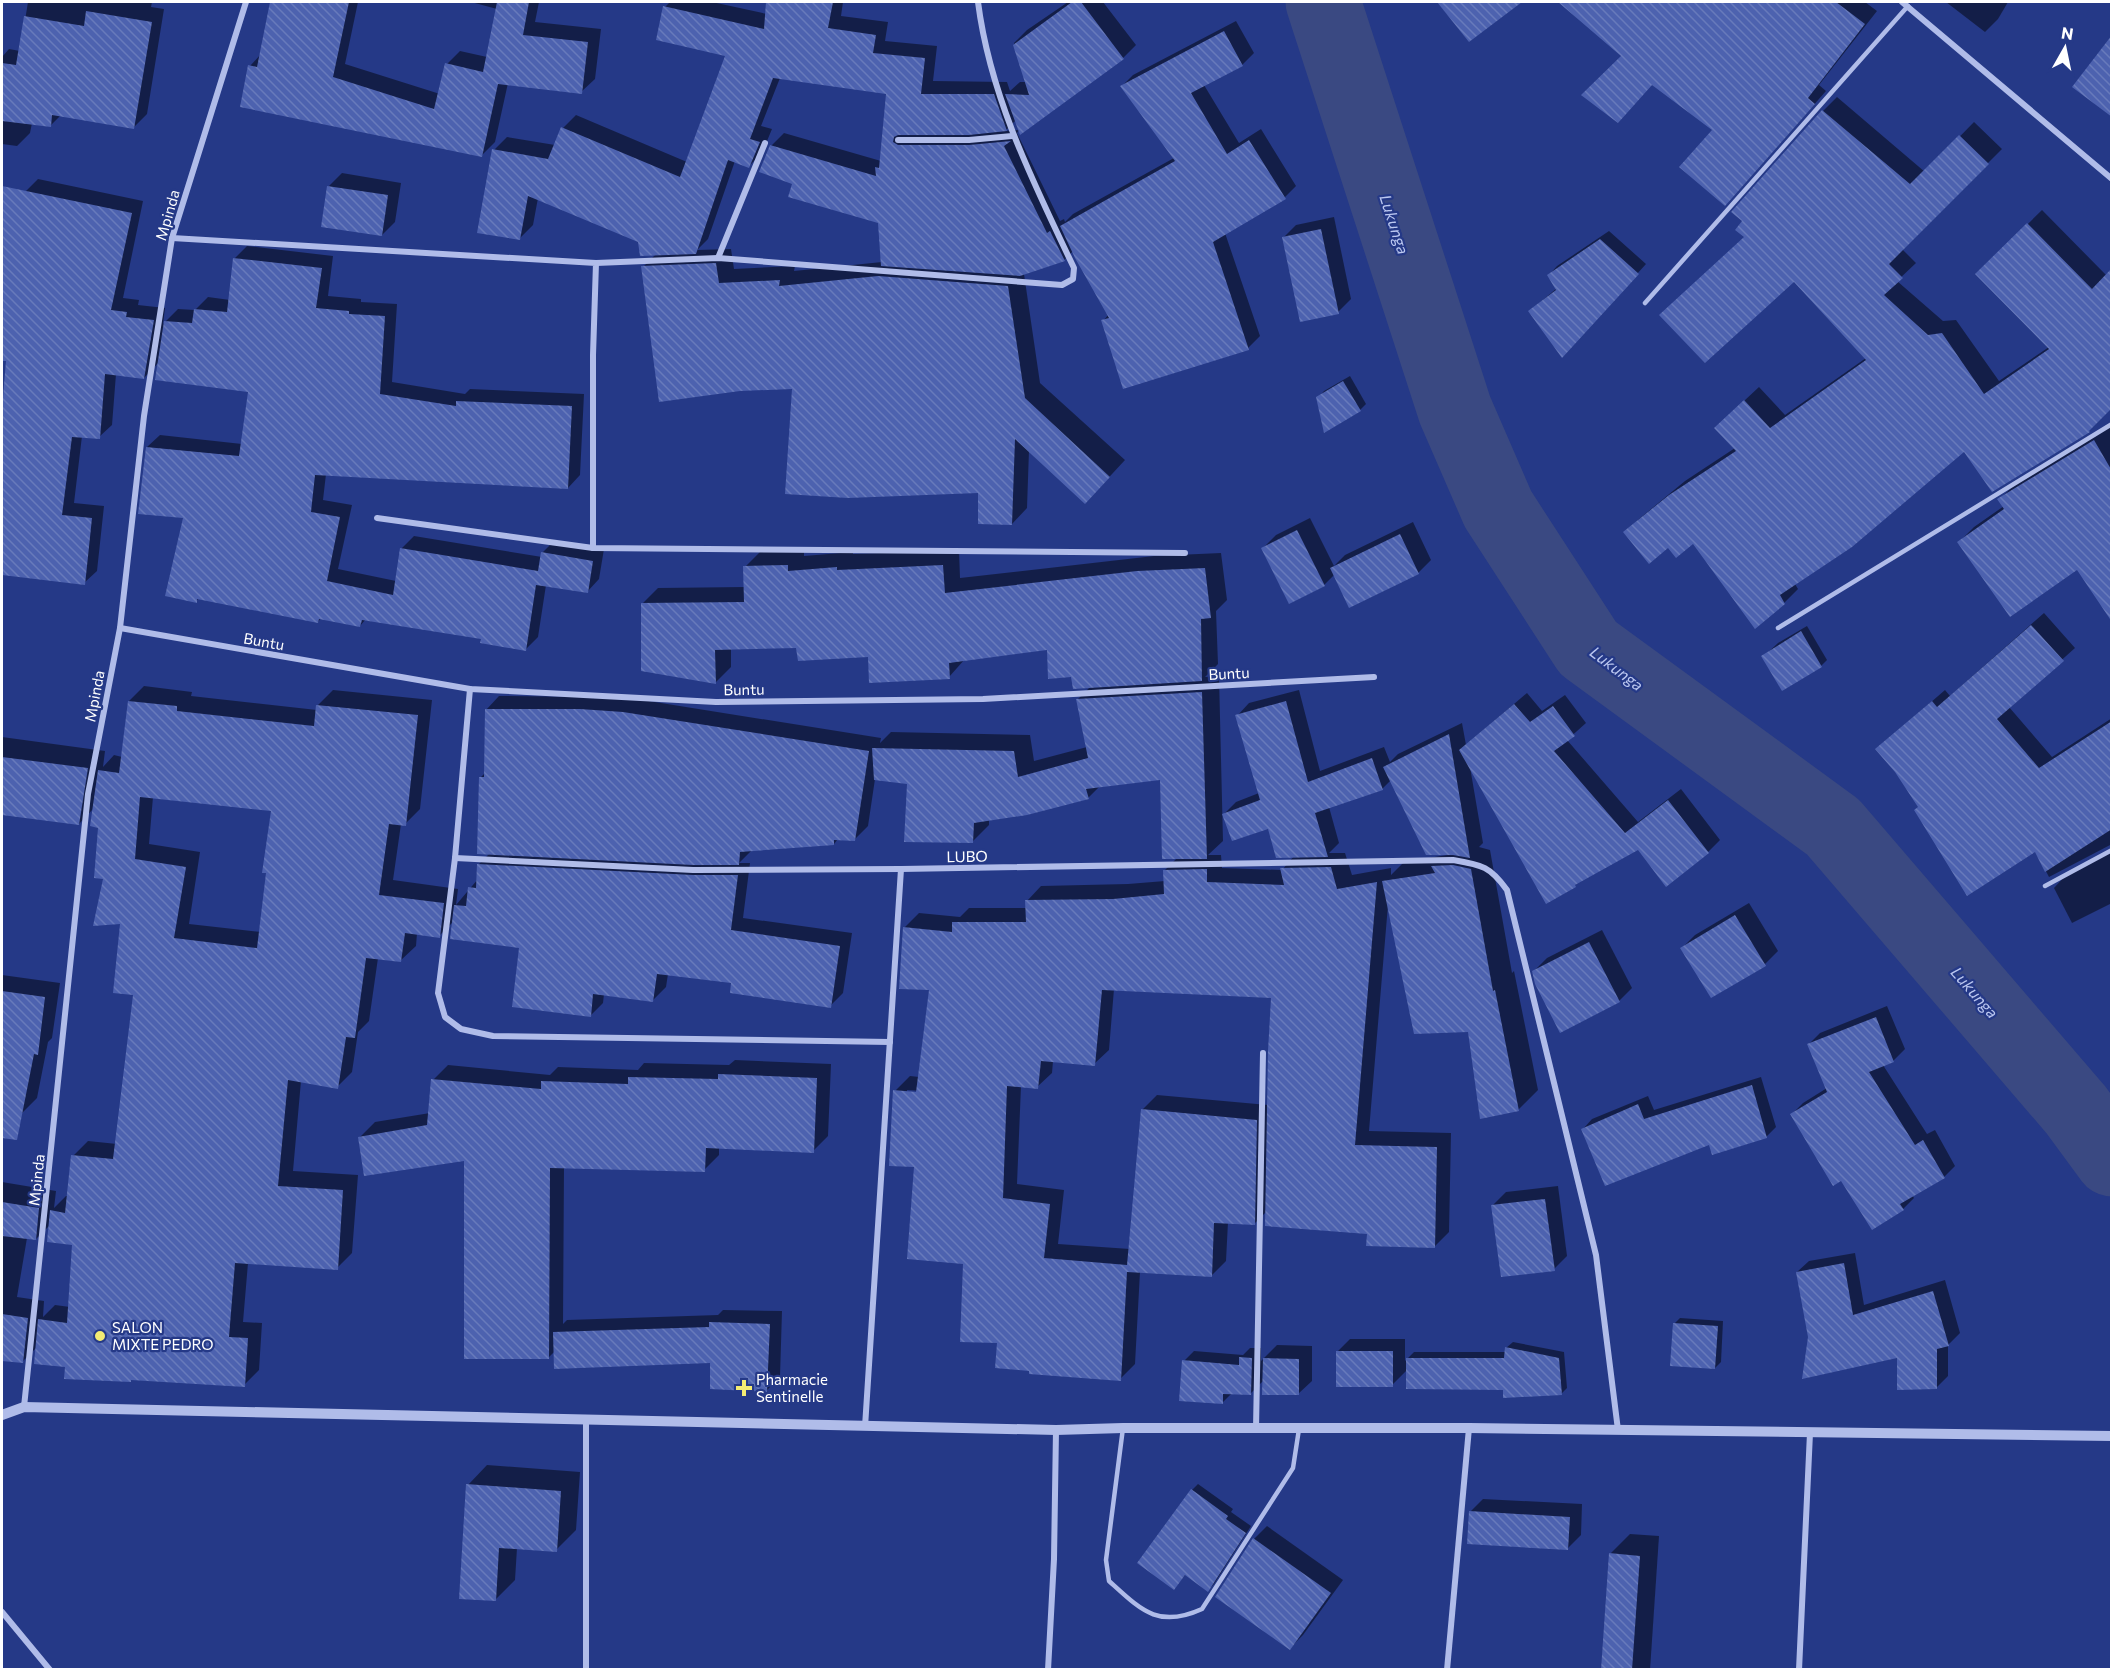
<svg xmlns="http://www.w3.org/2000/svg" width="2113" height="1671" viewBox="0 0 2113 1671" font-family="Commissioner,sans-serif">
<style>
.shadow{fill:#0007;fill-rule:evenodd}
.lines{fill:none;stroke-linecap:round;stroke-linejoin:round}
.river{stroke:#3a4982;stroke-width:75}
.building{fill:url(#building-back-hatch);fill-rule:evenodd}
.service{stroke:#b0bce9;stroke-width:4.5}
.minor{stroke:#b0bce9;stroke-width:6}
.tertiary{stroke:#b0bce9;stroke-width:10}
.poi-dot{fill:#f3eb74;stroke:#253987;stroke-width:2}
.labels{text-anchor:middle;dominant-baseline:central;stroke-width:4.5;stroke-linejoin:round;paint-order:stroke}
.street-label{font-size:15px;fill:#fff;stroke:#253987}
.poi-label{font-size:15px;fill:#fff;stroke:#253987;text-anchor:start}
.water-label{font-size:16px;font-style:italic;fill:#bbc7f0;stroke:#253987}
</style>
<defs>
<pattern id="building-back-hatch" width="6" height="6" patternUnits="userSpaceOnUse" patternTransform="scale(1.5)"><rect width="6" height="6" fill="#4d62af"/><path d="M-1 5l2 2M0 0l6 6M5-1l2 2" fill="none" stroke="#687abb"/></pattern>
</defs>
<rect width="100%" height="100%" fill="#253987"/>
<g class="shadow">
<path d="M 28,2 L 152,2 L 151,7 L 164,9 L 147,114 L 134,127 L 61,115 L 50,126 L 32,123 L 30,133 L 17,146 L 2,144 L 2,57 L 9,49 L 20,51 Z"/>
<path d="M 272,2 L 358,2 L 345,64 L 440,94 L 447,64 L 460,51 L 487,57 L 497,9 L 471,2 L 539,2 L 535,22 L 601,29 L 595,79 L 581,92 L 508,83 L 495,142 L 481,156 L 250,66 L 261,54 Z"/>
<path d="M 670,2 L 712,2 L 767,14 L 768,2 L 843,2 L 841,16 L 888,22 L 885,41 L 937,46 L 933,81 L 1007,82 L 1010,91 L 1020,82 L 1027,82 L 1014,43 L 1027,30 L 1068,2 L 1103,2 L 1136,45 L 1123,58 L 1020,133 L 1019,130 L 1017,133 L 1060,221 L 1064,219 L 1065,222 L 1073,214 L 1174,158 L 1122,86 L 1133,75 L 1236,21 L 1254,53 L 1242,65 L 1204,85 L 1239,143 L 1261,129 L 1296,186 L 1285,197 L 1225,233 L 1260,336 L 1248,348 L 1103,321 L 1109,314 L 1073,251 L 1064,260 L 1024,274 L 1040,383 L 1125,460 L 1100,487 L 1029,450 L 1027,508 L 1012,524 L 980,492 L 793,387 L 643,267 L 656,254 L 640,241 L 538,198 L 533,225 L 520,238 L 494,150 L 507,137 L 555,145 L 563,128 L 576,115 L 687,162 L 727,55 L 665,7 ZM 780,78 L 888,93 L 881,161 L 784,133 L 771,146 L 794,183 L 880,222 L 882,262 L 794,271 L 795,266 L 734,269 L 731,249 L 697,250 L 708,239 L 735,161 L 749,166 L 762,153 L 772,129 L 761,126 ZM 1016,120 L 1019,130 L 1005,131 Z"/>
<path d="M 1438,2 L 1519,2 L 1469,40 Z"/>
<path d="M 1560,2 L 1865,2 L 1877,11 L 1819,85 L 1826,91 L 1737,192 L 1714,129 L 1623,56 Z"/>
<path d="M 1946,2 L 2008,2 L 1998,19 L 1985,32 Z"/>
<path d="M 1837,97 L 1925,172 L 1974,122 L 2002,149 L 1902,249 L 1916,263 L 1897,281 L 1943,321 L 1956,320 L 1999,381 L 2049,347 L 1977,274 L 2042,210 L 2107,276 L 2112,406 L 1964,450 L 1795,584 L 1798,589 L 1784,603 L 1694,542 L 1668,546 L 1625,533 L 1639,519 L 1685,481 L 1735,448 L 1730,414 L 1759,387 L 1785,415 L 1866,358 L 1794,279 L 1746,236 L 1823,111 Z"/>
<path d="M 342,173 L 401,183 L 395,222 L 382,235 L 329,186 Z"/>
<path d="M 38,179 L 143,201 L 123,298 L 139,300 L 138,305 L 165,308 L 163,324 L 178,309 L 195,310 L 208,297 L 230,300 L 234,259 L 247,246 L 333,256 L 328,296 L 361,299 L 361,302 L 397,304 L 392,382 L 465,394 L 470,389 L 584,394 L 580,475 L 568,488 L 326,474 L 323,500 L 352,505 L 338,569 L 396,581 L 402,548 L 414,536 L 542,557 L 542,553 L 555,540 L 604,549 L 599,579 L 587,592 L 546,585 L 538,637 L 525,650 L 483,638 L 366,619 L 360,626 L 321,618 L 318,622 L 199,598 L 196,601 L 184,517 L 147,447 L 160,435 L 242,444 L 250,390 L 159,362 L 144,378 L 116,374 L 112,425 L 99,437 L 82,436 L 74,503 L 104,506 L 97,571 L 84,583 L 2,574 L 2,423 L 26,191 Z"/>
<path d="M 1334,217 L 1351,299 L 1338,312 L 1283,238 L 1296,225 Z"/>
<path d="M 1609,231 L 1646,264 L 1571,347 L 1530,311 L 1557,288 L 1549,275 L 1557,266 Z"/>
<path d="M 1350,376 L 1366,404 L 1360,410 L 1325,431 L 1318,398 L 1324,391 Z"/>
<path d="M 2110,426 L 2112,430 L 2112,619 L 2078,568 L 1959,542 L 1974,527 L 2004,506 L 1999,500 L 2014,485 Z"/>
<path d="M 1310,518 L 1334,566 L 1345,555 L 1413,522 L 1431,560 L 1418,573 L 1335,574 L 1324,585 L 1263,548 L 1276,535 Z"/>
<path d="M 804,550 L 804,556 L 853,552 L 853,554 L 959,550 L 960,578 L 1154,556 L 1221,553 L 1227,600 L 1216,611 L 1218,664 L 1205,677 L 1219,676 L 1223,841 L 1208,855 L 1221,855 L 1222,868 L 1282,870 L 1294,856 L 1269,827 L 1224,814 L 1236,802 L 1259,793 L 1237,716 L 1249,703 L 1299,690 L 1320,771 L 1384,747 L 1390,762 L 1398,754 L 1462,723 L 1466,745 L 1527,693 L 1542,711 L 1565,695 L 1586,723 L 1567,740 L 1638,822 L 1681,789 L 1720,840 L 1708,852 L 1638,849 L 1579,881 L 1575,885 L 1470,767 L 1483,843 L 1479,847 L 1490,850 L 1512,973 L 1514,971 L 1538,1090 L 1518,1110 L 1470,1030 L 1388,905 L 1369,1131 L 1451,1133 L 1449,1232 L 1434,1247 L 1267,1211 L 1254,1224 L 1228,1222 L 1226,1261 L 1211,1276 L 1140,1272 L 1135,1364 L 1120,1379 L 1030,1370 L 998,1342 L 965,1262 L 916,1166 L 895,1091 L 910,1076 L 919,1077 L 931,988 L 904,928 L 919,913 L 960,917 L 969,908 L 1027,908 L 1027,901 L 1041,886 L 1128,884 L 1165,881 L 1164,871 L 1177,858 L 1161,778 L 1100,786 L 1088,798 L 989,819 L 989,825 L 973,841 L 909,782 L 875,779 L 868,826 L 855,839 L 838,839 L 834,844 L 752,850 L 739,863 L 750,863 L 743,918 L 852,933 L 843,993 L 830,1006 L 733,982 L 668,974 L 666,987 L 653,1000 L 604,994 L 603,1003 L 590,1016 L 521,947 L 454,921 L 439,936 L 417,933 L 416,946 L 400,961 L 378,958 L 369,1021 L 358,1032 L 352,1072 L 337,1087 L 301,1081 L 293,1171 L 358,1175 L 352,1253 L 337,1268 L 248,1263 L 243,1322 L 262,1323 L 259,1370 L 244,1385 L 66,1365 L 37,1347 L 23,1361 L 2,1360 L 2,1182 L 56,1191 L 54,1208 L 66,1196 L 69,1196 L 73,1156 L 88,1141 L 117,1144 L 135,994 L 122,923 L 105,877 L 100,826 L 94,808 L 79,824 L 2,813 L 2,737 L 105,751 L 103,767 L 114,755 L 122,757 L 129,701 L 144,686 L 192,692 L 191,696 L 317,710 L 318,705 L 333,690 L 432,700 L 420,809 L 405,824 L 401,824 L 393,880 L 458,889 L 456,905 L 478,879 L 478,865 L 490,853 L 480,778 L 486,772 L 486,710 L 499,696 L 594,697 L 636,699 L 881,738 L 880,743 L 891,732 L 1030,735 L 1034,761 L 1087,747 L 1077,700 L 1091,686 L 1072,676 L 1049,649 L 965,659 L 949,677 L 869,655 L 798,646 L 731,648 L 731,667 L 715,683 L 642,604 L 658,588 L 745,587 L 745,567 L 761,551 ZM 1391,780 L 1447,855 L 1404,862 L 1391,875 L 1391,868 L 1352,875 L 1345,853 L 1329,853 L 1339,843 L 1329,807 L 1382,789 ZM 153,797 L 273,810 L 261,932 L 189,924 L 200,852 L 149,844 ZM 1114,989 L 1273,997 L 1268,1105 L 1157,1095 L 1142,1110 L 1130,1249 L 1058,1244 L 1064,1190 L 1017,1184 L 1021,1086 L 1037,1087 L 1052,1073 L 1053,1061 L 1094,1064 L 1109,1050 ZM 907,1090 L 923,1091 L 923,1094 L 907,1093 ZM 50,1225 L 74,1243 L 70,1307 L 55,1305 L 43,1317 L 44,1301 L 17,1297 L 27,1238 L 36,1239 Z"/>
<path d="M 2044,613 L 2075,648 L 2009,707 L 2052,757 L 2112,718 L 2112,844 L 2049,877 L 2035,850 L 1920,806 L 1896,771 L 1877,749 L 1945,690 L 1950,696 Z"/>
<path d="M 1807,626 L 1827,660 L 1821,666 L 1763,657 L 1778,643 Z"/>
<path d="M 2112,851 L 2112,903 L 2072,923 L 2054,888 L 2066,875 Z"/>
<path d="M 1749,903 L 1778,951 L 1765,964 L 1682,948 L 1695,935 Z"/>
<path d="M 1602,930 L 1632,988 L 1619,1001 L 1534,971 L 1547,958 Z"/>
<path d="M 2,975 L 60,983 L 52,1038 L 48,1042 L 37,1098 L 22,1113 L 2,1109 Z"/>
<path d="M 1887,1006 L 1905,1049 L 1893,1061 L 1883,1065 L 1927,1134 L 1935,1130 L 1955,1166 L 1944,1177 L 1912,1195 L 1914,1198 L 1903,1209 L 1842,1179 L 1792,1114 L 1803,1103 L 1827,1088 L 1809,1044 L 1820,1033 Z"/>
<path d="M 735,1060 L 831,1064 L 828,1136 L 813,1151 L 719,1147 L 719,1155 L 704,1170 L 564,1167 L 563,1324 L 567,1320 L 718,1315 L 723,1310 L 782,1311 L 780,1377 L 767,1390 L 712,1362 L 555,1351 L 548,1358 L 465,1159 L 360,1137 L 375,1122 L 430,1113 L 433,1080 L 448,1065 L 550,1075 L 558,1067 L 638,1070 L 644,1063 L 729,1065 Z"/>
<path d="M 1761,1077 L 1776,1127 L 1766,1137 L 1583,1129 L 1592,1119 L 1648,1096 L 1654,1110 Z"/>
<path d="M 1558,1186 L 1567,1256 L 1554,1269 L 1493,1205 L 1506,1192 Z"/>
<path d="M 1855,1253 L 1864,1305 L 1945,1280 L 1960,1333 L 1948,1345 L 1948,1376 L 1937,1387 L 1899,1356 L 1809,1337 L 1797,1272 L 1809,1261 Z"/>
<path d="M 1680,1318 L 1723,1321 L 1721,1362 L 1715,1368 L 1674,1324 Z"/>
<path d="M 1350,1339 L 1405,1339 L 1405,1361 L 1414,1352 L 1506,1352 L 1506,1348 L 1513,1342 L 1564,1352 L 1567,1388 L 1561,1394 L 1504,1389 L 1407,1370 L 1392,1385 L 1337,1352 Z"/>
<path d="M 1277,1345 L 1312,1346 L 1312,1381 L 1298,1394 L 1264,1380 L 1251,1393 L 1232,1393 L 1222,1403 L 1184,1361 L 1194,1351 L 1243,1355 L 1250,1348 L 1261,1348 L 1261,1361 Z"/>
<path d="M 487,1465 L 580,1472 L 576,1530 L 556,1550 L 517,1548 L 515,1580 L 495,1600 L 468,1485 Z"/>
<path d="M 1198,1484 L 1233,1509 L 1231,1512 L 1251,1526 L 1214,1584 L 1208,1590 L 1186,1574 L 1174,1588 L 1192,1490 Z"/>
<path d="M 1483,1499 L 1582,1504 L 1581,1535 L 1568,1548 L 1470,1512 Z"/>
<path d="M 1267,1526 L 1343,1580 L 1303,1635 L 1290,1648 L 1217,1596 L 1254,1539 Z"/>
<path d="M 1630,1534 L 1659,1536 L 1650,1670 L 1602,1670 L 1610,1554 Z"/>
</g>
<g class="lines">
<path class="river" d="M 1323,2 L 1455,410 L 1498,509 L 1588,648 L 1833,827 L 2076,1110 L 2112,1159"/>
</g>
<g class="building">
<path d="M 270,2 L 349,2 L 333,77 L 434,109 L 445,63 L 483,72 L 497,2 L 529,2 L 523,35 L 588,42 L 582,94 L 498,84 L 482,157 L 240,107 L 248,65 L 257,67 Z"/>
<path d="M 766,2 L 833,2 L 828,28 L 876,35 L 873,53 L 925,58 L 921,94 L 994,94 L 1007,131 L 969,135 L 898,135 L 894,137 L 893,142 L 898,145 L 969,145 L 1011,141 L 1004,146 L 1047,233 L 1050,231 L 1065,261 L 1020,276 L 881,266 L 878,223 L 788,197 L 792,184 L 759,172 L 770,145 L 876,176 L 875,167 L 879,168 L 886,94 L 773,78 L 750,139 L 760,142 L 749,168 L 728,160 L 696,254 L 640,256 L 638,242 L 528,196 L 520,240 L 477,233 L 492,149 L 548,159 L 561,127 L 680,177 L 725,56 L 656,40 L 663,6 L 764,29 Z"/>
<path d="M 1072,2 L 1081,2 L 1124,59 L 1020,135 L 1005,94 L 1029,95 L 1013,45 Z"/>
<path d="M 1437,2 L 1522,2 L 1469,42 Z"/>
<path d="M 1558,2 L 1836,2 L 1865,24 L 1808,98 L 1815,104 L 1725,206 L 1679,167 L 1712,130 L 1652,85 L 1618,123 L 1581,95 L 1621,56 Z"/>
<path d="M 86,11 L 152,22 L 134,129 L 52,115 L 51,127 L 2,121 L 2,63 L 16,65 L 24,16 L 84,26 Z"/>
<path d="M 1224,31 L 1243,66 L 1191,93 L 1227,154 L 1249,140 L 1286,199 L 1213,242 L 1249,350 L 1123,389 L 1101,320 L 1109,318 L 1075,258 L 1060,226 L 1175,161 L 1120,86 Z"/>
<path d="M 2112,35 L 2112,117 L 2072,87 Z"/>
<path d="M 1822,110 L 1910,184 L 1959,135 L 1989,164 L 1889,264 L 1903,278 L 1884,295 L 1928,335 L 1942,333 L 1984,394 L 2049,349 L 1975,274 L 2027,223 L 2092,289 L 2112,268 L 2112,408 L 2089,431 L 2090,432 L 1992,492 L 1964,452 L 1852,547 L 1780,595 L 1785,604 L 1755,629 L 1693,544 L 1676,558 L 1668,548 L 1649,564 L 1623,532 L 1669,495 L 1736,451 L 1714,428 L 1744,400 L 1770,428 L 1866,360 L 1794,282 L 1705,363 L 1659,315 L 1744,237 L 1735,230 L 1742,221 L 1731,212 Z"/>
<path d="M 2,186 L 132,213 L 111,310 L 127,312 L 126,317 L 154,320 L 144,379 L 105,374 L 100,439 L 72,437 L 62,515 L 92,518 L 85,585 L 2,575 L 2,408 L 6,361 L 2,361 Z"/>
<path d="M 327,186 L 388,195 L 382,236 L 321,227 Z"/>
<path d="M 1321,229 L 1339,314 L 1300,322 L 1282,237 Z"/>
<path d="M 1600,239 L 1639,274 L 1562,358 L 1528,311 L 1556,290 L 1547,275 Z"/>
<path d="M 233,258 L 322,268 L 316,308 L 349,311 L 349,314 L 385,316 L 380,394 L 456,406 L 456,401 L 572,406 L 568,489 L 315,475 L 311,512 L 340,517 L 327,581 L 393,595 L 400,548 L 538,571 L 541,552 L 593,561 L 588,593 L 536,585 L 526,651 L 480,643 L 481,639 L 362,620 L 360,627 L 319,619 L 318,623 L 197,599 L 197,603 L 165,596 L 183,518 L 138,514 L 146,447 L 239,456 L 248,392 L 155,380 L 164,321 L 192,323 L 194,309 L 227,312 Z"/>
<path d="M 716,263 L 719,283 L 780,280 L 779,286 L 878,276 L 1008,286 L 1025,398 L 1110,477 L 1085,504 L 1015,439 L 1012,525 L 978,524 L 978,493 L 848,498 L 785,494 L 792,389 L 740,391 L 659,402 L 641,266 Z"/>
<path d="M 1343,381 L 1361,411 L 1324,433 L 1316,397 Z"/>
<path d="M 2094,440 L 2112,471 L 2112,622 L 2077,570 L 2010,617 L 1957,542 L 2004,509 L 1997,499 Z"/>
<path d="M 1297,530 L 1325,586 L 1289,604 L 1261,548 Z"/>
<path d="M 1400,534 L 1419,574 L 1349,608 L 1330,568 Z"/>
<path d="M 788,565 L 788,571 L 837,567 L 837,570 L 943,565 L 945,593 L 1137,571 L 1205,568 L 1211,618 L 1201,619 L 1202,681 L 1073,689 L 1071,677 L 1048,679 L 1047,650 L 949,663 L 950,679 L 869,683 L 868,657 L 798,661 L 796,648 L 715,650 L 716,684 L 641,671 L 641,603 L 744,602 L 743,566 Z"/>
<path d="M 2031,625 L 2064,661 L 1997,719 L 2039,768 L 2112,721 L 2112,829 L 2045,872 L 2035,852 L 1967,896 L 1914,810 L 1918,807 L 1895,772 L 1875,749 L 1932,701 L 1937,707 Z"/>
<path d="M 1801,631 L 1822,667 L 1782,691 L 1761,656 Z"/>
<path d="M 1202,692 L 1207,859 L 1162,859 L 1160,780 L 1086,789 L 1089,799 L 1027,815 L 974,823 L 973,843 L 904,842 L 907,784 L 874,780 L 872,748 L 1014,751 L 1018,777 L 1088,758 L 1076,699 Z"/>
<path d="M 128,701 L 177,706 L 177,711 L 314,726 L 316,705 L 418,715 L 406,826 L 389,824 L 379,895 L 444,903 L 440,938 L 405,933 L 401,962 L 366,958 L 355,1038 L 346,1037 L 338,1089 L 288,1080 L 278,1186 L 343,1190 L 338,1270 L 235,1263 L 229,1337 L 248,1338 L 245,1387 L 131,1380 L 131,1382 L 64,1379 L 65,1367 L 34,1364 L 38,1319 L 67,1323 L 72,1245 L 47,1242 L 50,1210 L 65,1213 L 71,1155 L 113,1159 L 133,995 L 113,993 L 120,924 L 93,926 L 103,879 L 94,878 L 98,828 L 90,826 L 98,770 L 119,773 ZM 140,797 L 271,811 L 262,873 L 266,873 L 257,948 L 174,938 L 186,867 L 135,859 Z"/>
<path d="M 1286,701 L 1308,782 L 1372,758 L 1383,790 L 1315,813 L 1328,857 L 1276,858 L 1268,829 L 1232,841 L 1222,814 L 1260,800 L 1235,715 Z"/>
<path d="M 1514,704 L 1530,722 L 1553,706 L 1575,736 L 1554,751 L 1625,833 L 1668,800 L 1709,853 L 1666,887 L 1638,850 L 1575,885 L 1576,887 L 1546,904 L 1459,750 Z"/>
<path d="M 485,709 L 580,709 L 623,712 L 869,751 L 855,841 L 834,840 L 834,845 L 740,852 L 739,865 L 693,865 L 477,854 L 479,777 L 484,777 Z"/>
<path d="M 1449,734 L 1470,858 L 1453,855 L 1426,855 L 1383,767 Z"/>
<path d="M 2,757 L 88,768 L 79,825 L 2,815 Z"/>
<path d="M 477,864 L 693,875 L 738,875 L 731,930 L 840,946 L 831,1008 L 730,993 L 731,983 L 657,974 L 653,1002 L 593,994 L 591,1017 L 512,1007 L 519,948 L 450,939 L 454,905 L 466,906 L 468,887 L 476,888 Z"/>
<path d="M 1453,865 L 1471,869 L 1493,991 L 1495,990 L 1519,1111 L 1480,1119 L 1468,1032 L 1414,1034 L 1382,881 L 1435,873 L 1431,866 Z"/>
<path d="M 1331,867 L 1337,889 L 1377,882 L 1355,1145 L 1437,1147 L 1435,1248 L 1366,1246 L 1367,1234 L 1265,1226 L 1268,1051 L 1271,998 L 1102,990 L 1095,1066 L 1041,1061 L 1038,1089 L 1007,1086 L 1003,1198 L 1050,1204 L 1044,1258 L 1127,1265 L 1141,1109 L 1257,1120 L 1255,1225 L 1214,1223 L 1212,1277 L 1127,1272 L 1121,1381 L 1029,1374 L 1029,1371 L 995,1368 L 997,1343 L 960,1342 L 963,1264 L 907,1259 L 914,1167 L 889,1166 L 893,1090 L 916,1092 L 929,990 L 899,989 L 903,927 L 952,932 L 952,922 L 1026,922 L 1025,900 L 1113,899 L 1164,894 L 1163,870 L 1207,869 L 1207,882 L 1284,885 L 1280,868 Z"/>
<path d="M 1735,915 L 1766,966 L 1711,998 L 1680,948 Z"/>
<path d="M 1589,942 L 1620,1002 L 1560,1033 L 1535,984 L 1532,971 Z"/>
<path d="M 2,991 L 45,997 L 38,1055 L 34,1054 L 17,1140 L 2,1138 Z"/>
<path d="M 1876,1017 L 1894,1062 L 1869,1072 L 1915,1145 L 1923,1140 L 1945,1178 L 1900,1204 L 1904,1210 L 1872,1230 L 1841,1181 L 1833,1186 L 1790,1114 L 1827,1092 L 1807,1044 Z"/>
<path d="M 718,1074 L 817,1078 L 814,1153 L 706,1148 L 705,1172 L 550,1168 L 549,1359 L 464,1359 L 464,1161 L 364,1176 L 358,1137 L 427,1125 L 431,1079 L 541,1089 L 541,1081 L 628,1084 L 628,1077 L 718,1079 Z"/>
<path d="M 1752,1085 L 1767,1138 L 1712,1155 L 1709,1145 L 1605,1186 L 1581,1129 L 1638,1104 L 1644,1119 Z"/>
<path d="M 1545,1199 L 1555,1271 L 1501,1277 L 1491,1205 Z"/>
<path d="M 2,1202 L 39,1208 L 36,1240 L 2,1236 Z"/>
<path d="M 1844,1263 L 1853,1315 L 1933,1291 L 1949,1346 L 1937,1349 L 1937,1389 L 1897,1390 L 1897,1358 L 1802,1379 L 1808,1337 L 1796,1272 Z"/>
<path d="M 2,1314 L 28,1318 L 23,1363 L 2,1361 Z"/>
<path d="M 709,1322 L 770,1324 L 767,1392 L 710,1389 L 710,1363 L 554,1369 L 553,1332 L 709,1327 Z"/>
<path d="M 1673,1323 L 1718,1326 L 1715,1369 L 1670,1366 Z"/>
<path d="M 1505,1347 L 1559,1358 L 1562,1395 L 1503,1398 L 1503,1390 L 1406,1389 L 1406,1358 L 1504,1358 Z"/>
<rect x="1336" y="1351" width="57" height="36"/>
<path d="M 1239,1357 L 1252,1358 L 1251,1395 L 1223,1394 L 1223,1404 L 1179,1401 L 1182,1360 L 1239,1365 Z"/>
<path d="M 1263,1358 L 1299,1359 L 1299,1395 L 1262,1395 Z"/>
<path d="M 466,1484 L 561,1491 L 557,1552 L 499,1548 L 496,1601 L 459,1599 Z"/>
<path d="M 1191,1489 L 1228,1516 L 1226,1519 L 1246,1533 L 1208,1592 L 1185,1575 L 1174,1590 L 1137,1563 Z"/>
<path d="M 1469,1511 L 1570,1517 L 1568,1550 L 1467,1544 Z"/>
<path d="M 1253,1538 L 1331,1593 L 1290,1650 L 1215,1597 Z"/>
<path d="M 1609,1553 L 1640,1556 L 1632,1670 L 1601,1670 Z"/>
</g>
<g class="lines">
<g class="service">
<path d="M 1645,303 L 1908,6"/>
<path d="M 1778,628 L 2112,424"/>
<path d="M 2045,886 L 2112,850"/>
<path d="M 1123,1428 L 1106,1560 L 1109,1581 C 1141,1610 1158,1629 1202,1609 L 1293,1468 L 1299,1429"/>
</g>
<g class="minor">
<path d="M 1902,2 L 2112,179"/>
<path d="M 898,140 L 969,140 L 1012,136"/>
<path d="M 172,238 L 596,263 L 593,355 L 593,548"/>
<path d="M 718,258 L 765,143"/>
<path d="M 596,263 L 718,258 L 1062,285 L 1073,279 L 1074,268 C 1033,182 990,96 978,2"/>
<path d="M 377,518 L 593,548 L 1185,553"/>
<path d="M 120,628 L 470,689 L 716,702 L 983,699 L 1374,677"/>
<path d="M 470,689 L 455,858 L 438,993 L 445,1017 L 461,1029 L 493,1036 L 890,1042"/>
<path d="M 455,858 L 693,870 L 901,869 L 1453,860 C 1482,865 1490,866 1507,890 L 1596,1255 L 1618,1430"/>
<path d="M 24,1407 L 88,794 L 120,628 L 144,416 L 172,238 L 246,2"/>
<path d="M 865,1427 L 901,869"/>
<path d="M 1256,1429 L 1263,1053"/>
<path d="M 2,1612 L 50,1670"/>
<path d="M 586,1670 L 586,1421"/>
<path d="M 1048,1670 L 1054,1559 L 1056,1430"/>
<path d="M 1447,1670 L 1469,1428"/>
<path d="M 1799,1670 L 1810,1433"/>
</g>
<path class="tertiary" d="M 2,1415 L 24,1407 L 1056,1430 L 1123,1428 L 1469,1428 L 2112,1436"/>
</g>
<g class="poi-dot">
<circle cx="100" cy="1336" r="6"/>
<path d="M741 1379h6v6h6v6h-6v6h-6v-6h-6v-6h6z"/>
</g>
<g class="labels">
<g class="street-label">
<text transform="translate(167 215) rotate(-74)">Mpinda</text>
<text transform="translate(264 641) rotate(10)">Buntu</text>
<text transform="translate(1229 673) rotate(-3)">Buntu</text>
<text transform="translate(744 689) rotate(-1)">Buntu</text>
<text transform="translate(94 696) rotate(-79)">Mpinda</text>
<text transform="translate(967 856) rotate(-1)">LUBO</text>
<text transform="translate(36 1180) rotate(-84)">Mpinda</text>
</g>
<g class="poi-label">
<text x="112" y="1327">SALON<tspan x="112" dy="17">MIXTE PEDRO</tspan></text>
<text x="756" y="1379">Pharmacie<tspan x="756" dy="17">Sentinelle</tspan></text>
</g>
<g class="water-label">
<text transform="translate(1395 224) rotate(72)">Lukunga</text>
<text transform="translate(1617 668) rotate(37)">Lukunga</text>
<text transform="translate(1975 992) rotate(49)">Lukunga</text>
</g>
</g>
<rect width="2113" height="1671" fill="none" stroke="#ffffff" stroke-width="6"/>
<g transform="translate(2065 48) rotate(9)" stroke="#253987" stroke-width="4.5" paint-order="stroke">
<path d="M0-4.5L10 22L0 15L-10 22Z" fill="#ffffff"/>
<text y="-9" font-size="16" font-weight="bold" text-anchor="middle" fill="#ffffff">N</text>
</g>
</svg>
